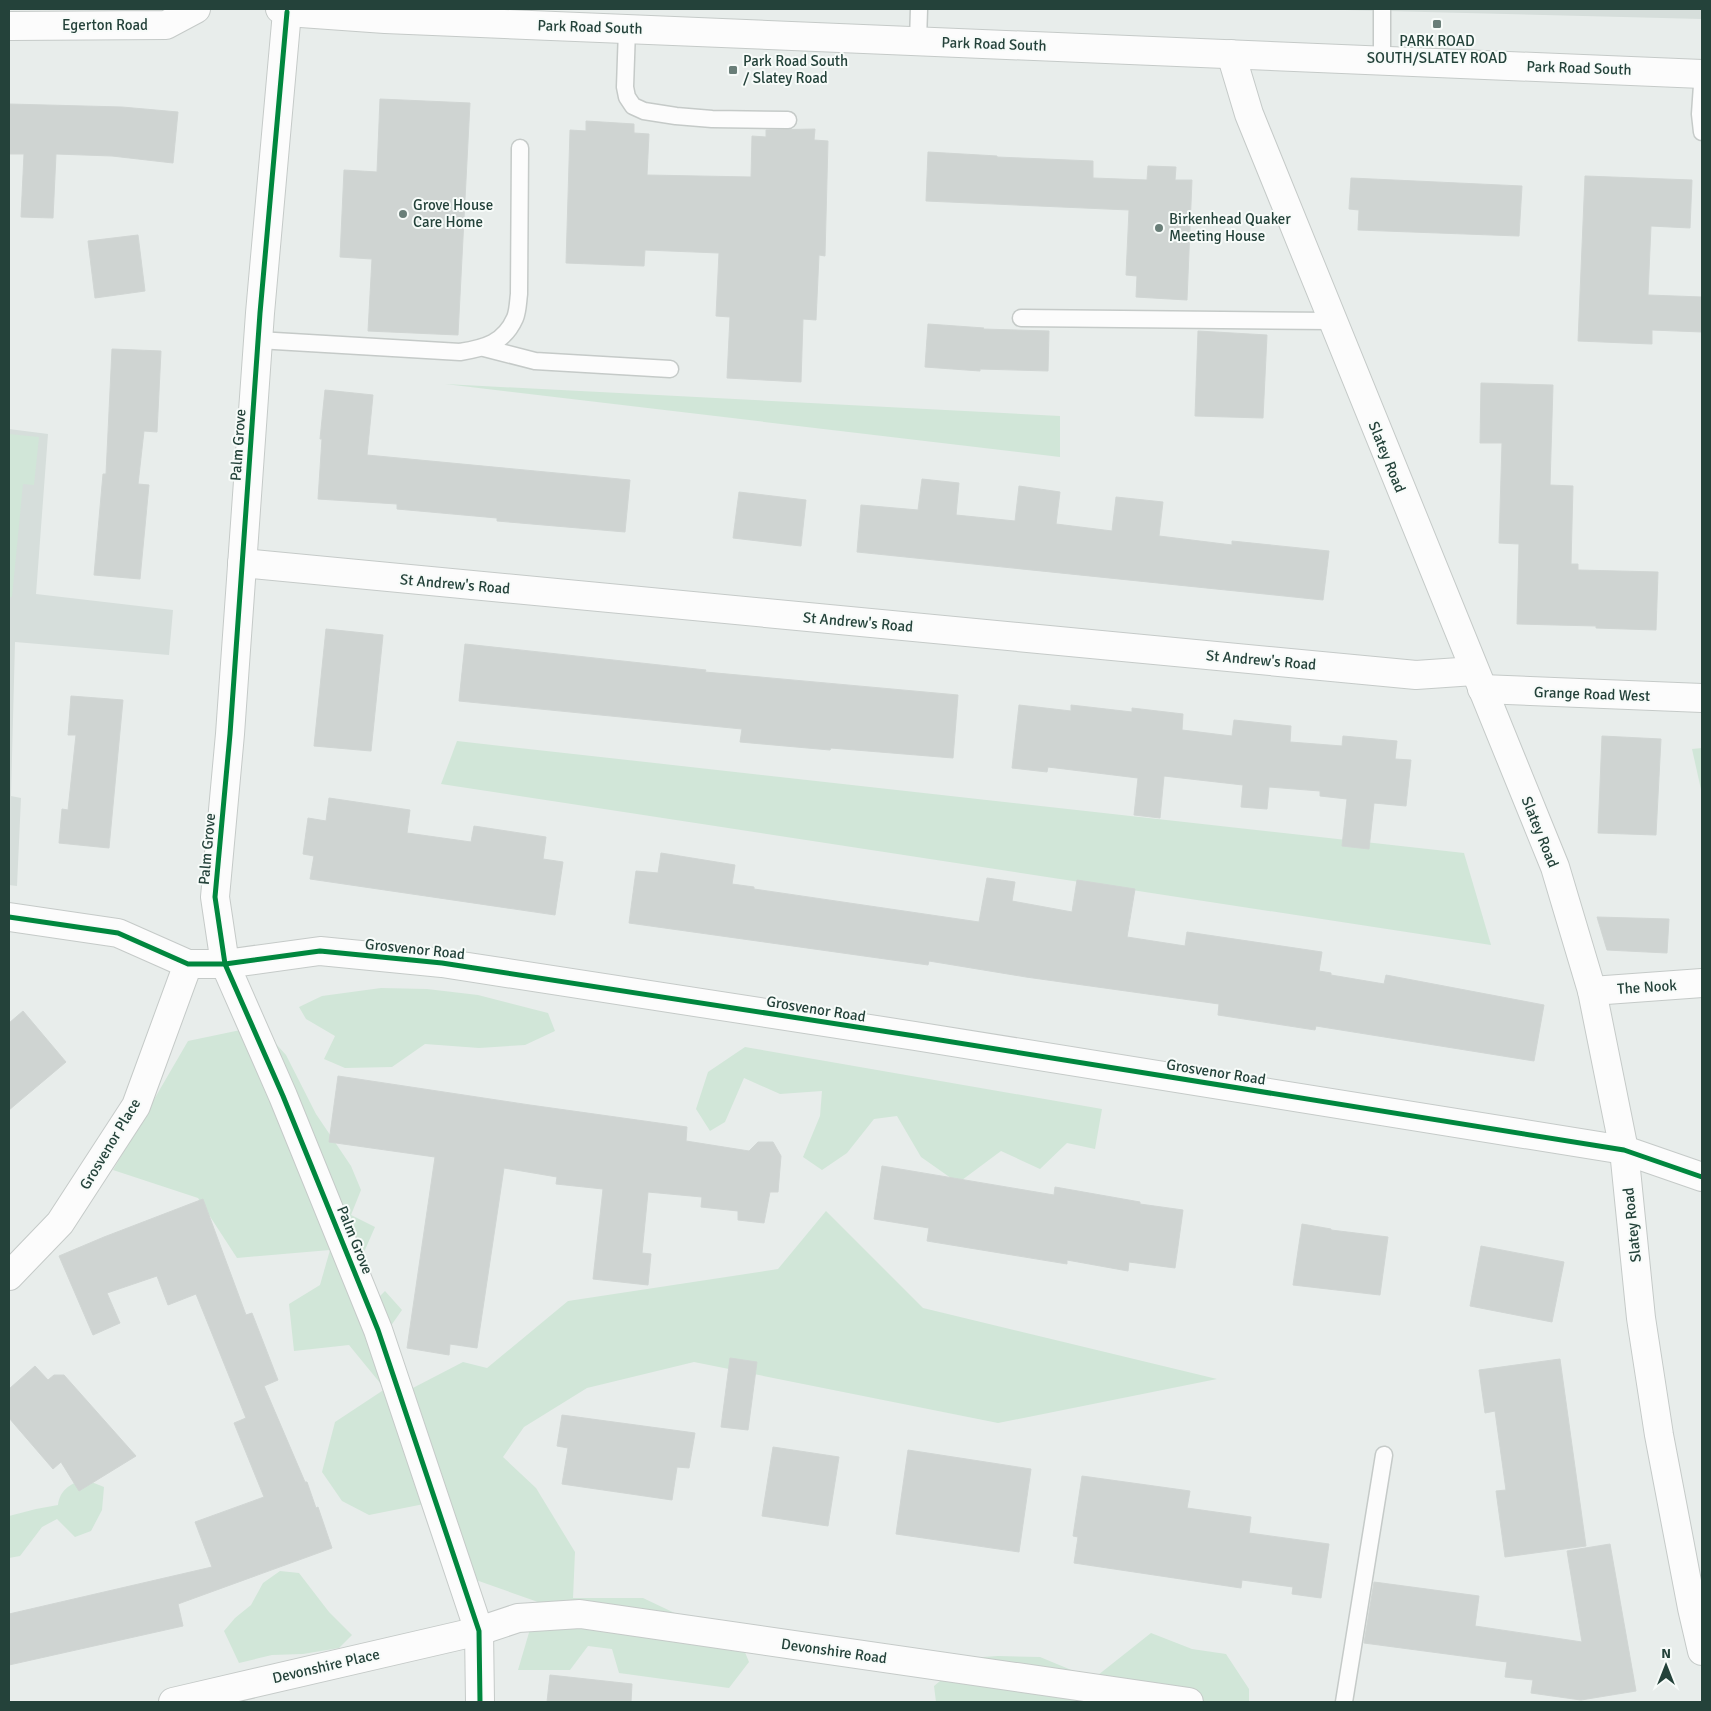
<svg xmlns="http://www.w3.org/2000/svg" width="1711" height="1711" viewBox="0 0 1711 1711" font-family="Signika,sans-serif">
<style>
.built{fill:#d6dedb}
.green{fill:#d1e6d8}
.building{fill:#cfd4d2;stroke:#d1d6d4}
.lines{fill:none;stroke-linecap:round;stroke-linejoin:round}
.service-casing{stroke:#c5cac8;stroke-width:19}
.minor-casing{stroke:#c5cac8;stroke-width:30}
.tertiary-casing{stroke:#c5cac8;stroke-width:30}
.service{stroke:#fcfcfc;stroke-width:16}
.minor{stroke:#fcfcfc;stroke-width:28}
.tertiary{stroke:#fcfcfc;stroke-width:28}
.cycleway-casing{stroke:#f7fbf9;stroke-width:8}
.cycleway{stroke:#00873e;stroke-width:5}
.poi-dot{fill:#697e78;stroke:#f7fbf9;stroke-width:2}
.labels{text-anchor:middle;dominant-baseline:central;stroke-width:4;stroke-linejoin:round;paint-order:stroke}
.street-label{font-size:15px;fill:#24423a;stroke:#f7fbf9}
.poi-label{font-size:15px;fill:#24423a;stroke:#f7fbf9;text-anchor:start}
</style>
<rect width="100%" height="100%" fill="#e8edeb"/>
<g class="built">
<path d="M 1305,9 L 1702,9 L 1702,19 Z"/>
<path d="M 9,429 L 48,434 L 36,594 L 173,610 L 169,655 L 15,642 L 11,796 L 21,798 L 17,886 L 9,885 Z"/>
</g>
<g class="green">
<path d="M 445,384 L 1060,416 L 1060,457 Z"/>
<path d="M 9,434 L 39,437 L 34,485 L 23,484 L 12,597 L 9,597 L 9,497 L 10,483 L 9,482 Z"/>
<path d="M 457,741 L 1464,853 L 1491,945 L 441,784 Z"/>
<path d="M 1702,748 L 1702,794 L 1692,749 Z"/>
<path d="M 381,988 L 427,989 L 478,995 L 548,1013 L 555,1031 L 525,1045 L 479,1048 L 425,1044 L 392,1067 L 345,1068 L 324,1059 L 335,1036 L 306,1019 L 299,1007 L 322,996 Z"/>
<path d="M 260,1026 L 286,1055 L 316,1114 L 351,1166 L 361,1190 L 351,1215 L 375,1227 L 361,1259 L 372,1304 L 385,1291 L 402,1310 L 390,1327 L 409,1390 L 463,1362 L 487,1368 L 568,1301 L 778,1269 L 826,1211 L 923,1308 L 1217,1379 L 998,1423 L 694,1362 L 587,1388 L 524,1427 L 503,1457 L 536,1488 L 575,1552 L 573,1598 L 643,1598 L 742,1645 L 749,1662 L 729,1688 L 619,1673 L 612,1649 L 588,1646 L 570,1670 L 518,1670 L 538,1602 L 473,1579 L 424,1504 L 369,1515 L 342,1501 L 322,1472 L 335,1422 L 385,1389 L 349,1345 L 294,1351 L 289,1304 L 320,1285 L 330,1250 L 237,1258 L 198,1198 L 113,1170 L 188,1041 Z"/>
<path d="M 745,1047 L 1102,1109 L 1095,1149 L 1067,1143 L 1040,1169 L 1001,1151 L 958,1183 L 921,1157 L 897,1116 L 874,1119 L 847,1153 L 822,1170 L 803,1157 L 820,1116 L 822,1091 L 780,1094 L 744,1078 L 725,1122 L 710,1131 L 696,1109 L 708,1072 Z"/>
<path d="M 84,1479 L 104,1487 L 102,1510 L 91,1531 L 75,1537 L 57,1519 L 42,1527 L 20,1556 L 9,1558 L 9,1516 L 36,1509 L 58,1505 C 60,1490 70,1484 84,1479 Z"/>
<path d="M 280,1571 L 299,1573 L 329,1612 L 352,1635 L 339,1648 L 303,1654 L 272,1655 L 239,1663 L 224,1631 L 235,1618 L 251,1605 L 263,1583 Z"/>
<path d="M 1151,1633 L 1192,1649 L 1226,1654 L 1249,1689 L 1249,1702 L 936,1702 L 934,1686 L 968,1658 L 998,1656 L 1040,1657 L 1093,1679 Z"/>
</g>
<g class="building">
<path d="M 380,99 L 470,103 L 458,335 L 368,331 L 372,259 L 340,257 L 344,170 L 377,172 Z"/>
<path d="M 9,104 L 122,107 L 178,112 L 173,163 L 112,156 L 56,154 L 53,218 L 21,217 L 24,154 L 9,154 Z"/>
<path d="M 586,121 L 634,124 L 634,133 L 649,134 L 647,175 L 751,177 L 752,136 L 766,137 L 766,130 L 815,129 L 814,140 L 828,141 L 825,256 L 819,255 L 816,320 L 803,319 L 801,382 L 727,378 L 730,317 L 716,316 L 719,253 L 645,250 L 644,266 L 566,263 L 570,130 L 586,131 Z"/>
<path d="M 928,152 L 997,156 L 997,157 L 1093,161 L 1093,178 L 1147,180 L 1148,166 L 1176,167 L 1175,180 L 1192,180 L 1187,300 L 1136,297 L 1137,276 L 1126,275 L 1129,210 L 926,201 Z"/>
<path d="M 1585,176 L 1692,180 L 1690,228 L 1651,226 L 1648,295 L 1702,297 L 1702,332 L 1652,330 L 1652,344 L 1578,341 Z"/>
<path d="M 1351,178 L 1522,186 L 1519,236 L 1358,230 L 1359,210 L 1349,209 Z"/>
<path d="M 138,235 L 145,291 L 95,298 L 88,241 Z"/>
<path d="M 928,324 L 984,328 L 983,329 L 1049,331 L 1048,371 L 980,369 L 980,371 L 925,367 Z"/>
<path d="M 1198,331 L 1267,335 L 1263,418 L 1195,416 Z"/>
<path d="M 112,349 L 161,351 L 157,432 L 144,431 L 138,484 L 149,485 L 140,579 L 94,575 L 103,474 L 106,474 Z"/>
<path d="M 1481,383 L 1553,385 L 1550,485 L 1573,486 L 1571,564 L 1578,564 L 1578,570 L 1658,572 L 1656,630 L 1596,628 L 1596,626 L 1517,624 L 1519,544 L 1499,543 L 1502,443 L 1480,443 Z"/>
<path d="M 325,390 L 373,395 L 367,455 L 630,480 L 625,532 L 497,521 L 497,518 L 397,509 L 397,504 L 318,499 L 322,439 L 320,439 Z"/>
<path d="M 922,479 L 959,483 L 956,515 L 1015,521 L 1019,486 L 1060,492 L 1056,524 L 1112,531 L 1116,497 L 1163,502 L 1159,536 L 1232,545 L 1232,541 L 1329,551 L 1323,600 L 857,552 L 861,505 L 918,510 Z"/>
<path d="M 739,492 L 806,500 L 801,546 L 733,538 Z"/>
<path d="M 326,629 L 383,635 L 371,751 L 314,746 Z"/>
<path d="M 465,644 L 706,670 L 705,672 L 958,695 L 953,758 L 831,748 L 830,750 L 740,742 L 742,729 L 459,701 Z"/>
<path d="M 71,696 L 123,700 L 109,848 L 59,843 L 62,809 L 68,810 L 76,735 L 68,735 Z"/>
<path d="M 1019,705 L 1071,711 L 1071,705 L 1132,712 L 1132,708 L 1183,714 L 1182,730 L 1232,736 L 1234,720 L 1291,726 L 1290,742 L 1342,746 L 1343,736 L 1397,741 L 1395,759 L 1411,760 L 1406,806 L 1374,803 L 1369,849 L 1342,846 L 1347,799 L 1320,796 L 1320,791 L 1269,787 L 1267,809 L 1241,807 L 1243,785 L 1164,776 L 1160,818 L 1134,815 L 1138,778 L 1048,767 L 1047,772 L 1012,768 Z"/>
<path d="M 1602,736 L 1661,739 L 1656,835 L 1598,833 Z"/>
<path d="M 329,798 L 410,810 L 407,833 L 471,842 L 474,826 L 546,837 L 543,859 L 563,862 L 555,915 L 310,879 L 314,856 L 303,854 L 308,818 L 326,821 Z"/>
<path d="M 661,853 L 735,865 L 732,884 L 754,887 L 754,889 L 979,922 L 987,878 L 1015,882 L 1012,901 L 1072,912 L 1077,880 L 1135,889 L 1127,937 L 1185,946 L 1187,932 L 1322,952 L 1319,971 L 1331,973 L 1331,975 L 1384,984 L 1386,975 L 1544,1005 L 1534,1061 L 1316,1026 L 1315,1030 L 1218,1015 L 1219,1004 L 1026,977 L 929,961 L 928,965 L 629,923 L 636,871 L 658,873 Z"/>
<path d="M 1597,917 L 1669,919 L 1667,953 L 1607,950 Z"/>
<path d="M 23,1011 L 66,1062 L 9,1110 L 9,1023 Z"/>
<path d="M 338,1076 L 530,1105 L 687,1127 L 686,1141 L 749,1151 L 758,1142 L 773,1142 L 781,1156 L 778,1192 L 770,1192 L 764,1223 L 738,1220 L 738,1211 L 701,1207 L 702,1197 L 648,1192 L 642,1253 L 651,1254 L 648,1285 L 593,1279 L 603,1189 L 556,1184 L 557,1177 L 504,1168 L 477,1348 L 450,1344 L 449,1355 L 407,1348 L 435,1157 L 329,1142 Z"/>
<path d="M 882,1166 L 1054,1195 L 1055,1187 L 1140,1202 L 1140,1204 L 1183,1210 L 1175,1268 L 1129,1262 L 1128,1271 L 1067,1260 L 1067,1264 L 927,1241 L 929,1228 L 874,1219 Z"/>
<path d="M 203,1199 L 246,1315 L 252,1313 L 278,1380 L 264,1386 L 305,1482 L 307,1482 L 316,1508 L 318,1507 L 332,1548 L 178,1604 L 183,1626 L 9,1665 L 9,1614 L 212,1567 L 195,1522 L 264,1497 L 234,1423 L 246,1418 L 196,1294 L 168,1305 L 157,1276 L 107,1293 L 120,1323 L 93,1335 L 59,1256 L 104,1237 Z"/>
<path d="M 1302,1224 L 1331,1229 L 1331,1230 L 1388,1237 L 1380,1295 L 1293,1285 Z"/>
<path d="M 1481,1246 L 1564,1262 L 1552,1322 L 1470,1306 Z"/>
<path d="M 730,1358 L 757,1362 L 748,1430 L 721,1427 Z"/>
<path d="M 1560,1359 L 1586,1546 L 1505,1557 L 1496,1491 L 1506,1490 L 1495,1411 L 1485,1413 L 1479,1370 Z"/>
<path d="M 35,1366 L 48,1380 L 54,1375 L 64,1375 L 136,1456 L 79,1491 L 61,1462 L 53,1469 L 9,1418 L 9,1389 Z"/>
<path d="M 562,1415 L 695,1433 L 689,1468 L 677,1467 L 672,1500 L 562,1484 L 568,1448 L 557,1446 Z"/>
<path d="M 773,1447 L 839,1457 L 828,1526 L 762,1516 Z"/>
<path d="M 908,1450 L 1031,1469 L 1019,1552 L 896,1534 Z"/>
<path d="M 1082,1476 L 1190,1491 L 1187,1508 L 1251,1517 L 1249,1533 L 1329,1544 L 1321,1598 L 1292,1594 L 1293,1587 L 1242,1580 L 1241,1588 L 1074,1563 L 1078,1537 L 1073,1536 Z"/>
<path d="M 1610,1544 L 1636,1691 L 1581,1700 L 1531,1693 L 1533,1680 L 1505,1677 L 1507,1662 L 1364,1643 L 1374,1582 L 1479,1596 L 1475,1626 L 1582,1642 L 1567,1551 Z"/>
<path d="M 550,1675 L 632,1684 L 631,1702 L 547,1702 Z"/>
</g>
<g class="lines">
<defs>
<g id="service">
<path d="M 627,29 L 625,87 L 627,97 L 633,106 L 644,111 L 676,116 L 712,119 L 788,120"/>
<path d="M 918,41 L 919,9"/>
<path d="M 1382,60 L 1382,9"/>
<path d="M 1702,85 L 1700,114 L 1702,132"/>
<path d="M 1021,318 L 1332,321"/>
<path d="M 258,340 L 460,352 C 485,348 504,343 515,318 C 518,311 518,301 519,294 L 520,148"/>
<path d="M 484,348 L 535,361 L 670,369"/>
<path d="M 1344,1702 L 1384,1455"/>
</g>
<g id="minor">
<path d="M 9,26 L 166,25 L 196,9"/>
<path d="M 242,563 L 1416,675 L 1474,671"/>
<path d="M 1482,689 L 1702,698"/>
<path d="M 9,917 L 118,933 L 188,964 L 225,964 L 320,951 L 442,963 L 915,1036 L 1624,1150 L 1702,1177"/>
<path d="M 1592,991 L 1702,983"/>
<path d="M 9,1276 L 60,1223 L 136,1106 L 188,964"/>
<path d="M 173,1702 L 479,1631 L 518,1618 L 580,1614 L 1189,1702"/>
</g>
<g id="tertiary">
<path d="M 280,9 L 287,12 L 385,19 L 1702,74"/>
<path d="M 287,12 L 260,313 L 230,734 L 215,897 L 225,964 L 283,1096 L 378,1330 L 479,1631 L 480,1702"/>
<path d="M 1231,54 L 1249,114 L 1555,867 L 1592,991 L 1624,1150 L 1641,1318 L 1659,1435 L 1692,1608 L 1702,1651"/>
</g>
</defs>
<use href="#service" class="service-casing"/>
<use href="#minor" class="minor-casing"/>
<use href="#tertiary" class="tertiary-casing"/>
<use href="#service" class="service"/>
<use href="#minor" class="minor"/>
<use href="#tertiary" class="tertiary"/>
<defs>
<g id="cycleway">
<path d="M 287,12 L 260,313 L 230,734 L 215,897 L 225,964 L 283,1096 L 378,1330 L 479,1631 L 480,1702"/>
<path d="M 9,917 L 118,933 L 188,964 L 225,964 L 320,951 L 442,963 L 915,1036 L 1624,1150 L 1702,1177"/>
</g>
</defs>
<use href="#cycleway" class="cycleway-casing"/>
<use href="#cycleway" class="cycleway"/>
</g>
<g class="poi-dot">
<rect x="1432" y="19" width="10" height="10" rx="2.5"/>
<rect x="728" y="65" width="10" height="10" rx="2.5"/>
<circle cx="403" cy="214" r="5"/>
<circle cx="1159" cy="228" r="5"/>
</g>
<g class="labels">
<g class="street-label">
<text x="105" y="25">Egerton Road</text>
<text transform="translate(590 27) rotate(2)">Park Road South</text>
<text transform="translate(994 44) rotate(2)">Park Road South</text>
<text transform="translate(1579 68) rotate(2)">Park Road South</text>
<text transform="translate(238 445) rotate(-86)">Palm Grove</text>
<text transform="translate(1387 457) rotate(68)">Slatey Road</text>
<text transform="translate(455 584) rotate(5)">St Andrew's Road</text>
<text transform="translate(858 622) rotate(5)">St Andrew's Road</text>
<text transform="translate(1261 660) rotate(5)">St Andrew's Road</text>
<text transform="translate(1592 694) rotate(2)">Grange Road West</text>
<text transform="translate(1540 832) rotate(68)">Slatey Road</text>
<text transform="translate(207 849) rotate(-85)">Palm Grove</text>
<text transform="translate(415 949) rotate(6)">Grosvenor Road</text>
<text transform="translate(1647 987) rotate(-4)">The Nook</text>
<text transform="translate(816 1009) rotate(9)">Grosvenor Road</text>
<text transform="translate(1216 1072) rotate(9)">Grosvenor Road</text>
<text transform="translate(110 1144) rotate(-59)">Grosvenor Place</text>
<text transform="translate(1632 1225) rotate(-96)">Slatey Road</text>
<text transform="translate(355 1240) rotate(68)">Palm Grove</text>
<text transform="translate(834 1651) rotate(8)">Devonshire Road</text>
<text transform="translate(326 1666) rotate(-13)">Devonshire Place</text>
</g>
<g class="poi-label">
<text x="1437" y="41" text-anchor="middle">PARK ROAD<tspan x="1437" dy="17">SOUTH/SLATEY ROAD</tspan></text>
<text x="743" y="61">Park Road South<tspan x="743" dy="17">/ Slatey Road</tspan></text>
<text x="413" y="205">Grove House<tspan x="413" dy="17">Care Home</tspan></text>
<text x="1169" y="219">Birkenhead Quaker<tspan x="1169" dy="17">Meeting House</tspan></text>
</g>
</g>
<rect width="1711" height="1711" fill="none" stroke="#24423a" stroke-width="20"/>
<g transform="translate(1666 1666)" stroke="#f7fbf9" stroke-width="4" paint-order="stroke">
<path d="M0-4L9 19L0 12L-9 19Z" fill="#24423a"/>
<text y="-8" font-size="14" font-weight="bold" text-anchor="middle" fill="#24423a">N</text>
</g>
</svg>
